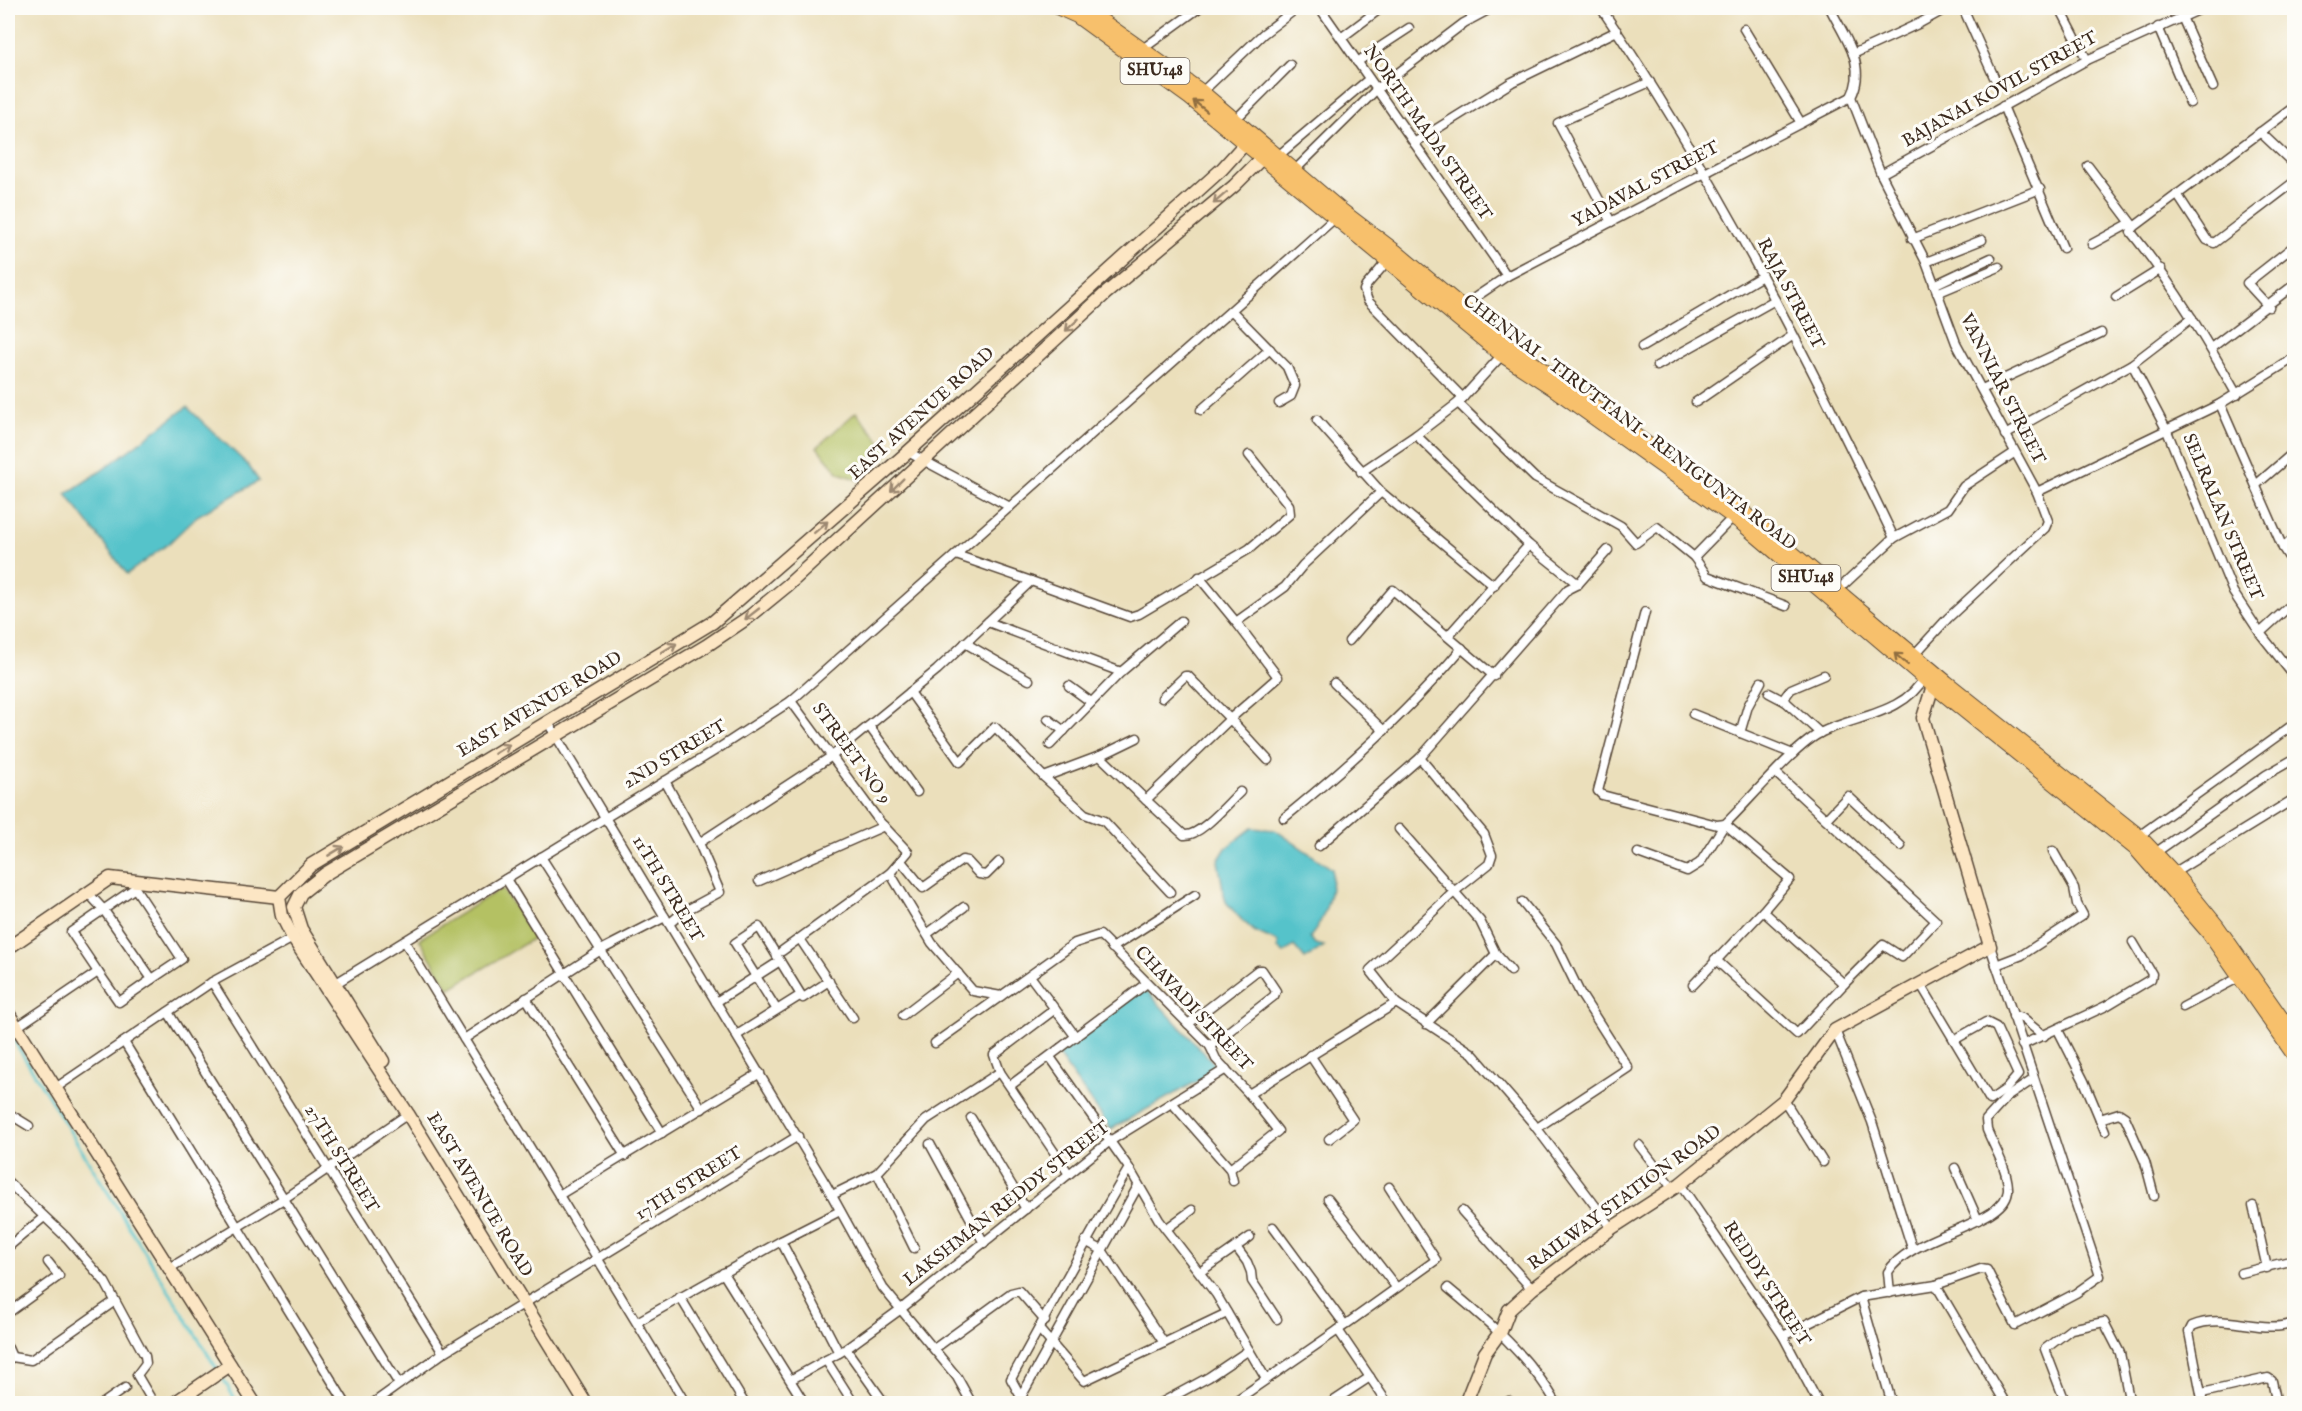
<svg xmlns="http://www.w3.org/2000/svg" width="2302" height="1411" viewBox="0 0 2302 1411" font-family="'IM FELL English',serif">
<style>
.green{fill:#b4c163;stroke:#787640;stroke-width:1.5}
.water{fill:#55c3ca;stroke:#487674;stroke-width:1.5}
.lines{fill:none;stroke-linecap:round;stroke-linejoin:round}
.stream{stroke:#55c3ca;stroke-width:3}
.street-casing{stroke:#554536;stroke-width:11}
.secondary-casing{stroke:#554536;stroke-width:15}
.primary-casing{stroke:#554536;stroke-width:16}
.street{stroke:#fff;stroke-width:8}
.secondary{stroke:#fce6c4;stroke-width:12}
.primary{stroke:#f7c06c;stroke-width:14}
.oneway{stroke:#906e41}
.oneway2{stroke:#9c8871}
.labels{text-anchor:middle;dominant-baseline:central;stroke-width:6;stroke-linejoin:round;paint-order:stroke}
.shield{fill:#fdfcf7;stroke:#75695f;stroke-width:1.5}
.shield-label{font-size:16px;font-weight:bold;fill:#3b2a1e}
.street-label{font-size:18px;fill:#3b2a1e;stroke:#fdfcf7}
</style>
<rect width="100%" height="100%" fill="#fdfcf7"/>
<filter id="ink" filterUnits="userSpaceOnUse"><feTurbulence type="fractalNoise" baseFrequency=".0167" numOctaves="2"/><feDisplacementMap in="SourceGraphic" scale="12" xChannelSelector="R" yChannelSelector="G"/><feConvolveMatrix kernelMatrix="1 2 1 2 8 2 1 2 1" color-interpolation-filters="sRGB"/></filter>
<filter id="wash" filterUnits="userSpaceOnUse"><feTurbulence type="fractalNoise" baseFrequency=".008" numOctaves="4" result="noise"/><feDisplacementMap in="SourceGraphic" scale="24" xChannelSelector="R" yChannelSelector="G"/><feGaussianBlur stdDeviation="1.35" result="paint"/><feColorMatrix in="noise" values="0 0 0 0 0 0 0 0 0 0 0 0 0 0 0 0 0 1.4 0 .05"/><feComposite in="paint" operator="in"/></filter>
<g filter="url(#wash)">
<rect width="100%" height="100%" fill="#ebdfbb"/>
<g class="green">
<path d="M 856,412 L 889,452 L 858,480 L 839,473 L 817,447 Z"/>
<path d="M 502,888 L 534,938 L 449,989 L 419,939 Z"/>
</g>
<g class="water">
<path d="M 187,407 L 248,465 L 259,481 L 197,516 L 168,544 L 127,574 L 66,494 L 101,471 Z"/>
<path d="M 1252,828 L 1275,830 L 1332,869 C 1333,891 1325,920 1310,937 L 1315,944 L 1324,946 L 1305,959 L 1294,946 L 1284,953 L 1278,948 L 1278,942 L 1254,931 L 1238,916 L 1226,902 L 1224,894 L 1218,861 L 1226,848 Z"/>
<path d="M 1143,987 L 1219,1069 L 1111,1129 L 1055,1051 Z"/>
</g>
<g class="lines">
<g class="stream">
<path d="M 8,1031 L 217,1369"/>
<path d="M 220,1374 L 238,1404"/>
</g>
</g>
</g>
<g filter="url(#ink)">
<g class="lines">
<defs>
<g id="street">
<path d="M 1320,8 L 1507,276"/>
<path d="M 1601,8 C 1715,175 1807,356 1894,538 L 1838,590"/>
<path d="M 1830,8 C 1844,37 1868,65 1851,97"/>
<path d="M 1963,8 L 1994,77"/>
<path d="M 2060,8 L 2087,60"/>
<path d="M 2182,17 L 2213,87"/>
<path d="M 2158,27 L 2190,103"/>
<path d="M 1744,29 L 1801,123"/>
<path d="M 1341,38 L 1381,8"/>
<path d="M 1144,48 L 1199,8"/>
<path d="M 1853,54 L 1920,23 L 1947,8"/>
<path d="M 1357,62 L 1409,28"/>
<path d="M 1202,92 L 1263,34 L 1297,8"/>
<path d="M 1851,97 L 1881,174 L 1926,262 L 1956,343 L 2037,492 L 2048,521 L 2045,528 L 1948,618 L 1914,655"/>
<path d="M 2003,106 L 2063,248"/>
<path d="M 1235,120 L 1290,65"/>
<path d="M 2260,132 L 2294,164"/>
<path d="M 1414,143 L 1512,82 L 1617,31"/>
<path d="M 1278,156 L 1369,79"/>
<path d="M 2088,166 L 2134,227"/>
<path d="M 1294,171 L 1377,89 L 1464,23 L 1492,8"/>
<path d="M 1881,174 L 2087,60 L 2203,8"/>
<path d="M 2177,194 L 2207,240 L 2214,243 L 2294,182"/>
<path d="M 1611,222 L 1558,123 L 1650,82"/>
<path d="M 1912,239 L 2040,189"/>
<path d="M 2092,244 L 2127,225 L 2134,227"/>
<path d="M 1389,259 L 1366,286 L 1364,290 L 1368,301 L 1463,398"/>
<path d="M 1926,262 L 1982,240"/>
<path d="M 1934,285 L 1991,258"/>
<path d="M 1937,293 L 1999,267"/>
<path d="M 2116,297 L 2161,269"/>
<path d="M 2269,307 L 2247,283 L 2294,246"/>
<path d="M 1458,309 L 1507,276 L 1851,97"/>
<path d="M 1232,311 L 1287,367 L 1295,386 L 1291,396 L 1279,403"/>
<path d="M 1642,347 L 1762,276"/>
<path d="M 2211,348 L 2294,285"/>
<path d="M 2132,364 L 2167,431 L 2233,592 L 2260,633 L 2294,676"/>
<path d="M 1657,366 L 1775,300"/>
<path d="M 1982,389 L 2101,333"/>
<path d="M 2237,395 C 2205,338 2172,283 2131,232 L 2134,227 L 2294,107"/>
<path d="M 1696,402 L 1792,336"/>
<path d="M 1458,403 L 1535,478 L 1621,526 L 1636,543 L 1657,527 L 1694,557 L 1707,576 L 1786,606"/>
<path d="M 2220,404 L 2283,548 L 2294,565"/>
<path d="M 1201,410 L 1270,349"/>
<path d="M 1317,420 L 1381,492 L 1494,586"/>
<path d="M 2005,435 L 2132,364 L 2192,318"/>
<path d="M 908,452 L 1010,507"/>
<path d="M 1361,472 L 1416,435"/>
<path d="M 2256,485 L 2294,452"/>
<path d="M 2037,492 L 2220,404 L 2294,358"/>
<path d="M 1894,538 L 1948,509 L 1964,486 L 2014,453"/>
<path d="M 2283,548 L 2294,538"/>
<path d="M 1694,557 L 1733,517"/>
<path d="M 1199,577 L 1236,622 L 1285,587 L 1303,565 L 1381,492"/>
<path d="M 1031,581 L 1130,617 L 1139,614 L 1249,549 L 1290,514 L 1289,505 L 1249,455"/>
<path d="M 1578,584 L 1608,550"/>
<path d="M 1645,612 L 1598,791 L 1602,795 L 1717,825 L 1725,824 C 1749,801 1795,745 1822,732 C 1858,715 1905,714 1925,676"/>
<path d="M 988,622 L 1121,672"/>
<path d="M 2260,633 L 2294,602"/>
<path d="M 1448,636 L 1529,545"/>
<path d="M 1349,641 L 1393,590 L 1494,676"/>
<path d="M 965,643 L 1029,680"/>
<path d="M 1334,683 L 1384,731"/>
<path d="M 1069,686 L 1091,702"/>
<path d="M 910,692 L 960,762 L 995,727 L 1044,777 L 1100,756"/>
<path d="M 1769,693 L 1786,702"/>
<path d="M 1162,698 L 1185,676 L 1188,676 L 1230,719 L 1278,677 L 1236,622"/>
<path d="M 1693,714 L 1793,754"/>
<path d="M 1048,719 L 1064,731"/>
<path d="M 547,721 L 825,1183 L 883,1288 L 957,1377 L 972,1404"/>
<path d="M 869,726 L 917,792"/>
<path d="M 1740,733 L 1748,706 L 1761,682"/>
<path d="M 1820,733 L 1786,702 L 1785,697 L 1791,689 L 1824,675"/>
<path d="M 1137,738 L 1100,756 L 1146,800 L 1230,719 L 1268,760"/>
<path d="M 1050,745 L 1121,672 L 1181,621"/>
<path d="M 1776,773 L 1936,921 L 1902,957 L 1883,945 L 1844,984"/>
<path d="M 1044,777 L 1085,814 L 1104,821 L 1170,892"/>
<path d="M 665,781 L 699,843 L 832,756 L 937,670 L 1031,581 L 956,555"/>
<path d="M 1146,800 L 1184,835 C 1200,837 1228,803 1240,792"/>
<path d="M 1284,818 C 1348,766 1409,711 1462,648"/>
<path d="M 1826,819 L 1848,796 L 1901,846"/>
<path d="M 1399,829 L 1480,921 L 1496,954 L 1511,971"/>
<path d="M 2139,836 L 2294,724"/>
<path d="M 1319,846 L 1420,758 L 1568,589 L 1578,584 L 1529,545 L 1416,435 L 1458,403 L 1502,355"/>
<path d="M 1638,853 L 1687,871 L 1700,863 L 1725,824 L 1790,879 L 1763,911 L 1844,984 L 1797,1034 L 1715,959"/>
<path d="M 2155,853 L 2266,775 L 2294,759"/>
<path d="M 541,857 L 702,1109"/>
<path d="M 901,861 L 923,888 L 962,860 L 967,861 L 979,874 L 986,875 L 999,862"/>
<path d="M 890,873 L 932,943 L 973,991 L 1001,996 L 1075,943 L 1100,935 L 1210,1046 L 1216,1059 L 1249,1094 L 1396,1003 L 1472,1053 L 1532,1122 L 1612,1228"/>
<path d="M 2172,874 L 2294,799"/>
<path d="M 506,879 L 662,1133"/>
<path d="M 759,881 L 884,826"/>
<path d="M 1522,902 L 1556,944 L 1580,993 L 1628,1068 L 1537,1128"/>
<path d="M 670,923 L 683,912 L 720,892 L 699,843"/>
<path d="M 927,934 L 964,907"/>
<path d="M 800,939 L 853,1018"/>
<path d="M 405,942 L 686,1404"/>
<path d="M 1990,946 L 2100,1276 L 2076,1293 L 2015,1325 L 1987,1270 L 1981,1269 L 1936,1285 L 2006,1404"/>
<path d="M 1112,948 L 1195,895"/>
<path d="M 782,951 L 890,873 L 908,852 L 880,822 L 791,701"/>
<path d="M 1996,965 L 2022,955 L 2083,915 L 2077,904 L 2074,888 L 2053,851"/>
<path d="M 98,972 L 71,932 L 135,888 L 182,959 L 152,979"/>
<path d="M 1030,976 L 1076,1037"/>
<path d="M 212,982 L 443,1353"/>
<path d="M 1920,983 L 1990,1100 L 2006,1089 L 2018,1075 L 1996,1027 L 1986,1022 L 1954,1040"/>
<path d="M 333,985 L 719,748 L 791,701 L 1334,219"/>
<path d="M 1693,985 L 1763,911"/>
<path d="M 526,998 L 625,1156"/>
<path d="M 803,998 L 829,981"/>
<path d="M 716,1002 L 780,961"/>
<path d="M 1396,1003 L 1370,970 L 1455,891 L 1489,864 L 1492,855 L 1484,834 L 1420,758"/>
<path d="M 2183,1007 L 2240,977"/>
<path d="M 168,1012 L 399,1384"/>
<path d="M 903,1015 L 958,973"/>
<path d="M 2013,1016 L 2022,1018 L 2044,1036"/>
<path d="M 1188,1024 L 1258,970 L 1262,970 L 1276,991 L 1274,996 L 1210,1046"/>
<path d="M 1426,1024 L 1496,954"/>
<path d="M 17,1027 L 98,972 L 119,1002 L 152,979 L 103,909 L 89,894"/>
<path d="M 1835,1030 L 1872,1122 L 1912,1248"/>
<path d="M 2058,1030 L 2084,1081 L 2105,1131"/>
<path d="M 737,1035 L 801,995 L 759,927 L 735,943 L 777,1010"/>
<path d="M 464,1039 L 601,950 L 665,917"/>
<path d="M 124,1042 L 346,1404"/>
<path d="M 935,1043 L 1001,996"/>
<path d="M 2022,1045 L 2106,1006 L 2151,979 L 2152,974 L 2133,942"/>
<path d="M 1310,1055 L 1353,1120 L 1329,1139"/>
<path d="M 1000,1072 L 994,1055 L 1055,1009"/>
<path d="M 1011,1085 L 1147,983"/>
<path d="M 54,1089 L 212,982 L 293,938"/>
<path d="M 1784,1100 L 1823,1162"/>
<path d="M 1173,1104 L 1230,1169 L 1233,1181"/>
<path d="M 8,1113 L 29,1126"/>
<path d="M 971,1118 L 1026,1209"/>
<path d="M 2100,1119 L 2119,1113 L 2125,1117 L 2145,1162 L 2154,1196"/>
<path d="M 930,1144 L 984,1243"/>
<path d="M 1639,1145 L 1673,1189"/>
<path d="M 1129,1168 L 1159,1220 L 1216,1294 L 1266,1379"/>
<path d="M 1955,1168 L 1978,1220"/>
<path d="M 1230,1169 L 1278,1131 L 1249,1094"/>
<path d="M 877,1173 L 914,1248"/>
<path d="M 8,1182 L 67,1238 L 105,1282 L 145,1356 L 146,1363 L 137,1375 L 154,1404"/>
<path d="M 1680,1184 L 1783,1336 L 1819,1404"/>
<path d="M 559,1195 L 760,1073"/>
<path d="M 832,1195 L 877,1173 L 926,1120 L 1000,1072 L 1069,1174"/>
<path d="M 1328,1199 L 1396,1287"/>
<path d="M 2253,1206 L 2267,1268"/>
<path d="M 1462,1211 L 1532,1289"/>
<path d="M 1273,1227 L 1345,1325"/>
<path d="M 1166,1229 L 1192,1210"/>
<path d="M 781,1241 L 839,1353"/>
<path d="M 1085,1241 L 1102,1250 L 1164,1343"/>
<path d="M 8,1247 L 44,1217"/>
<path d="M 1236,1247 L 1247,1262 L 1251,1272 L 1252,1281 L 1277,1319"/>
<path d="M 170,1268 L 285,1198 L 408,1114"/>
<path d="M 1200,1272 L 1250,1237"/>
<path d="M 723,1273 L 805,1404"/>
<path d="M 2241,1273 L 2294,1260"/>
<path d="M 1448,1288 C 1489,1322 1530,1357 1557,1404"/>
<path d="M 1890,1293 L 1888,1272 C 1911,1233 2011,1225 2008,1187 C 2007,1168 1994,1147 1987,1130 L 1986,1120 L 2007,1097 L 2034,1079"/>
<path d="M 680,1297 L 745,1404"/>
<path d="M 1861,1297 L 1892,1404"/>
<path d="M 8,1313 L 59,1276 L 48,1262"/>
<path d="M 637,1322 L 781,1241 L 840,1211"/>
<path d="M 1039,1329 L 1084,1381 L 1227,1313"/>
<path d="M 1338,1330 L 1436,1260 L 1389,1187"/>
<path d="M 1783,1336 L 1861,1297 L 1936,1285"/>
<path d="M 8,1348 L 12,1357 L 8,1360"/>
<path d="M 846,1349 L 885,1404"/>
<path d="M 934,1349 L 1011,1293 L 1019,1291 L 1045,1321"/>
<path d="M 12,1357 L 31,1360 L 115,1301"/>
<path d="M 826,1360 L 854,1404"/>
<path d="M 792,1379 L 846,1349 L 901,1309 L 1110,1141 L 1226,1069"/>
<path d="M 2202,1393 L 2268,1378 L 2272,1381 L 2277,1404"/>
<path d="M 1021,1397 L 1138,1186"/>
<path d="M 8,1400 L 10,1404"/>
<path d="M 1509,1401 L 1510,1404"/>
<path d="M 102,1404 L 125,1388"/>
<path d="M 372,1404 L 443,1353 L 798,1136"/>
<path d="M 1025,1404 L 1011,1379 C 1050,1309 1087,1238 1129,1168 L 1050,1057"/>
<path d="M 1159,1404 L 1209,1377 L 1249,1350"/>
<path d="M 1231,1404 L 1338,1330 L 1388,1404"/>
<path d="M 1329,1404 L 1370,1377"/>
<path d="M 2066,1404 L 2045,1349 L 2071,1329 L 2104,1322 L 2120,1353 L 2130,1404"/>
<path d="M 2203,1404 L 2189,1332 L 2192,1326 C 2225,1312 2261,1335 2294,1323"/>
</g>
<g id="secondary">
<path d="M 8,948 L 110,878 L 279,897"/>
<path d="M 8,1013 L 255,1404"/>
<path d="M 383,1061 L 301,929 L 294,907 L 301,893 L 325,874 L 706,646 L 749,617 L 788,585 L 1105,294 L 1234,186 L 1269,151"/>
<path d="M 173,1404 L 230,1365"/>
<path d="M 586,1404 L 408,1114 L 293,938 L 282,916 L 279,897 L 311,865 L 713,622 L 908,452 L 1222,169 L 1250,138"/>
<path d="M 1465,1404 L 1485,1353 L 1501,1331 L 1509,1310 L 1532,1289 L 1612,1228 L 1680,1184 L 1784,1100 L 1835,1030 L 1990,946 L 1923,718 L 1935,679"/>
</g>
<g id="primary">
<path d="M 1059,8 L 1077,16 L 1190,98 L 1502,355 L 1554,389 L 1740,522 L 1925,679 L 2136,849 L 2208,932 L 2294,1055"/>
<path d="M 1084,8 L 1202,92 L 1341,210 L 1395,251 L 1509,346 L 1746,514 L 1946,682 L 2139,836 L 2174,873 L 2217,926 L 2294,1036"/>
</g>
</defs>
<use href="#street" class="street-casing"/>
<use href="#secondary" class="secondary-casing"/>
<use href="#primary" class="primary-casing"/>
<use href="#street" class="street"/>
<use href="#secondary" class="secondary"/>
<use href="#primary" class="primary"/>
</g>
<defs><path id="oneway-shaft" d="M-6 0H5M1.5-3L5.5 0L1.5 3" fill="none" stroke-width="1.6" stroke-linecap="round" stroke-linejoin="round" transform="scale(1.5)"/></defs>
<g class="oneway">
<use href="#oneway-shaft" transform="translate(1200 106) rotate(-141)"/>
<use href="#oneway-shaft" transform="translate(1901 659) rotate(-139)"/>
</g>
<g class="oneway2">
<use href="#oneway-shaft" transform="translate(1220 198) rotate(139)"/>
<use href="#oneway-shaft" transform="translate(1072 325) rotate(137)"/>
<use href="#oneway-shaft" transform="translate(897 485) rotate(135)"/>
<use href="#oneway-shaft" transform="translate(821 527) rotate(-41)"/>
<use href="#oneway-shaft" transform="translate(752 614) rotate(142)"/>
<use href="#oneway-shaft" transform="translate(669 648) rotate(-31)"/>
<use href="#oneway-shaft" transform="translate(502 749) rotate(-32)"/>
<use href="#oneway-shaft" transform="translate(336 851) rotate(-31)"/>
</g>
</g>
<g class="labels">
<g class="shield">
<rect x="1120.5" y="58" width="69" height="26" rx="4.5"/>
<rect x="1771.5" y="565" width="69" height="26" rx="4.5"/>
</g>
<g class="shield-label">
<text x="1155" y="71">SHU148</text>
<text x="1806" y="578">SHU148</text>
</g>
<g class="street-label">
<text transform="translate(2000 90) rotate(-29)">BAJANAI KOVIL STREET</text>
<text transform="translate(1427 133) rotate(55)">NORTH MADA STREET</text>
<text transform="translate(1646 185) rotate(-28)">YADAVAL STREET</text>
<text transform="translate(1790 294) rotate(62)">RAJA STREET</text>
<text transform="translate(2002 389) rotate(63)">VANNIAR STREET</text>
<text transform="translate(922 414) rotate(-42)">EAST AVENUE ROAD</text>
<text transform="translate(1629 423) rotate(37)">CHENNAI - TIRUTTANI - RENIGUNTA ROAD</text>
<text transform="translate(2222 517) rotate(67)">SELRALAN STREET</text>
<text transform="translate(540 705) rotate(-31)">EAST AVENUE ROAD</text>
<text transform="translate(851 754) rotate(54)">STREET NO 9</text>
<text transform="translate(675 755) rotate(-31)">2ND STREET</text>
<text transform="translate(667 889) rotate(59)">11TH STREET</text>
<text transform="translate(1193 1009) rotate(47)">CHAVADI STREET</text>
<text transform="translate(341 1159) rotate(58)">27TH STREET</text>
<text transform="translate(689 1184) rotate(-32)">17TH STREET</text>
<text transform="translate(479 1195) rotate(59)">EAST AVENUE ROAD</text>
<text transform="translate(1625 1198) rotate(-36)">RAILWAY STATION ROAD</text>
<text transform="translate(1007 1204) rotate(-38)">LAKSHMAN REDDY STREET</text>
<text transform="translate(1766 1284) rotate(57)">REDDY STREET</text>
</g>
</g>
<rect width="2302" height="1411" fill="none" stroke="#fdfcf7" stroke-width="30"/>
</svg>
